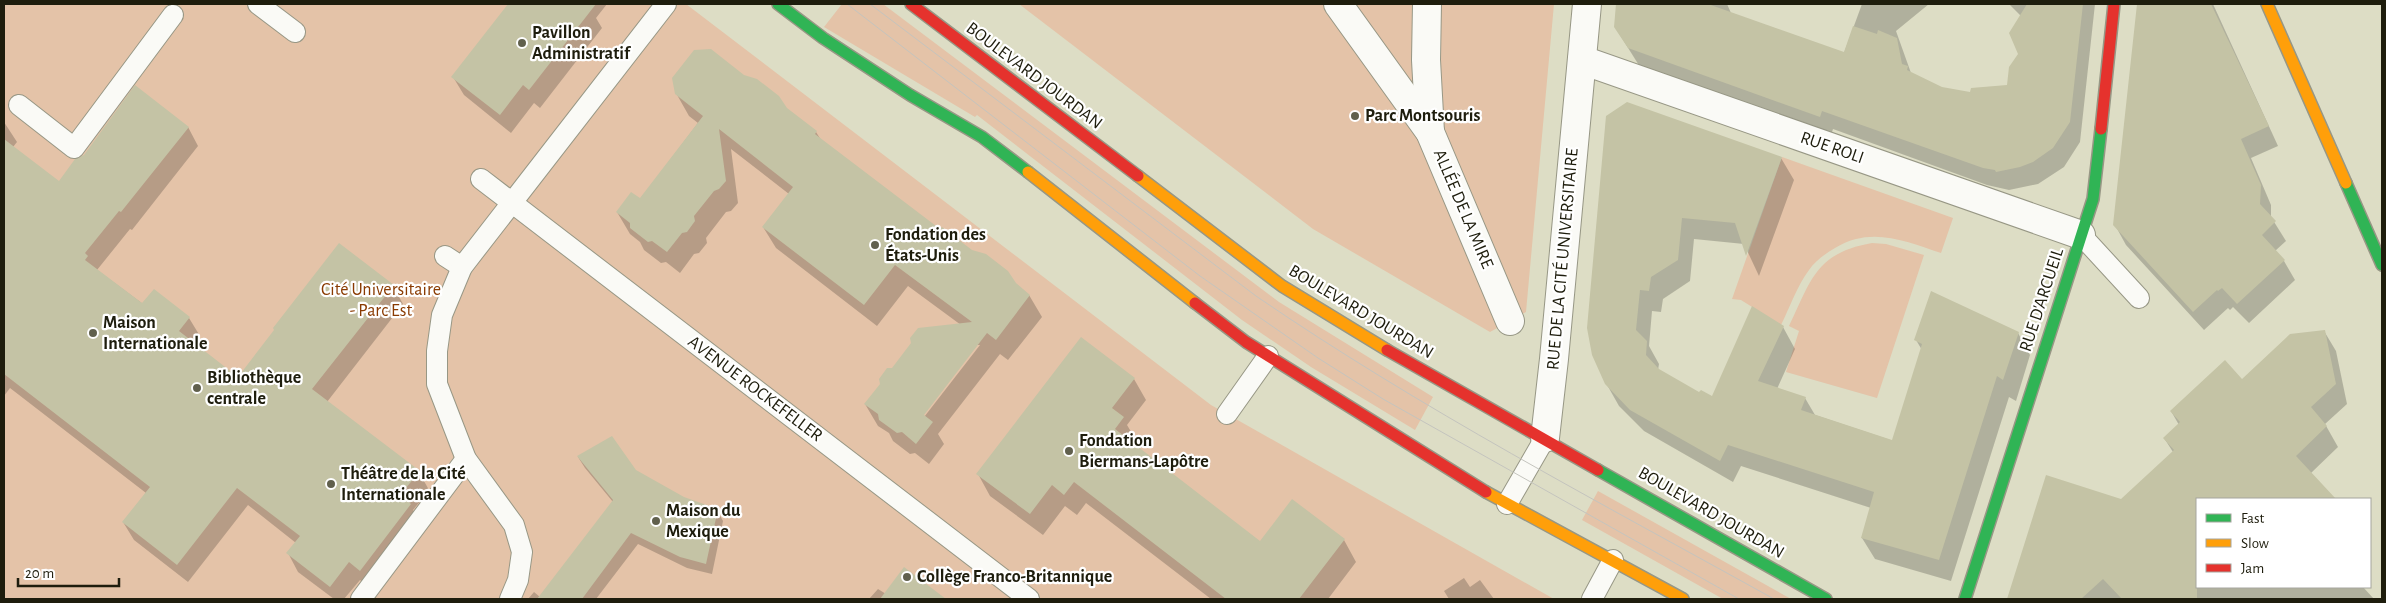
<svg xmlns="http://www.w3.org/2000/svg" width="2386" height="603" viewBox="0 0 2386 603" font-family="'Alegreya Sans',sans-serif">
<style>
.green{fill:#e4c3a8}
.shadow{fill:#0003;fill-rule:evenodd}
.building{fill:#c4c3a5}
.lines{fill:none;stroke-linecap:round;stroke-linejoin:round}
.lane-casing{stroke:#979785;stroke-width:22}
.street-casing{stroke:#979785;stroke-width:30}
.fast-casing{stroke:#979785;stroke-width:14}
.slow-casing{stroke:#979785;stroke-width:14}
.jam-casing{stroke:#979785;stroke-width:14}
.lane{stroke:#fafaf6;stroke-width:20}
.street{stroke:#fafaf6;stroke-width:28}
.fast{stroke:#30b455;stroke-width:11}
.slow{stroke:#ff9f0a;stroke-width:11}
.jam{stroke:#e5322d;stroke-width:11}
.tram{stroke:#c4c4be;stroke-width:1}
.poi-dot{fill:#61604d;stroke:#fff;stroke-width:2}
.labels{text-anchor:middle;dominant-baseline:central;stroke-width:4.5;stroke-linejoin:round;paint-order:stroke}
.poi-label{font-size:18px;font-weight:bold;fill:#1e1d0d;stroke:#fff;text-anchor:start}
.street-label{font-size:18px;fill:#1e1d0d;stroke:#fff}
.park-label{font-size:18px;fill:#893a01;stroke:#fff}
</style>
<rect width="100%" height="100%" fill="#ddddc5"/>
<g class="green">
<path d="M 4,4 L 686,4 L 1211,405 L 1554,599 L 4,599 Z"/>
<path d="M 842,4 L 883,4 L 1279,302 L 1433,397 L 1415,430 L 1311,367 L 1242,320 L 977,115 L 975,117 L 824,27 Z"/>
<path d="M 1019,4 L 1554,4 L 1526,312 L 1490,332 L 1313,229 Z"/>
<path d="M 1782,157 L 1953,218 L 1941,253 C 1905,241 1871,226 1835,248 C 1825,254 1815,261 1809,270 C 1797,286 1790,307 1781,325 L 1741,300 L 1732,299 Z"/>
<path d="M 1872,243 L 1886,244 L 1924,255 L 1877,398 L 1786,372 L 1799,331 L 1789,326 C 1811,281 1815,253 1872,243 Z"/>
<path d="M 1598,491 L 1791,599 L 1723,599 L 1582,520 Z"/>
</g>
<g class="shadow">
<path d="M 510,4 L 607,4 L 596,18 L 602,28 L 540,108 L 534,103 L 511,133 L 464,95 L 453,77 Z"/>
<path d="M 1617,4 L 1727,4 L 1731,13 L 1844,53 L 1862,4 L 1929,4 L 1896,31 L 1911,73 L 1941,89 L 1971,93 L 2008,86 L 2020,54 L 2021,16 L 2009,4 L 2095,4 L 2080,142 L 2064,167 L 2038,184 L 2009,190 L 1987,185 L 1833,129 L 1831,135 L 1640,67 L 1615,27 Z"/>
<path d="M 2139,4 L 2213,4 L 2278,146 L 2251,158 L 2271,205 L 2271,217 L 2286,241 L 2275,251 L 2284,261 L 2295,280 L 2249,323 L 2233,307 L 2230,310 L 2228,308 L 2204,330 L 2126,245 L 2115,225 Z"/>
<path d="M 676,93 L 786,109 L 816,132 L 821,140 L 940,231 L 1029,295 L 1042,317 L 1008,360 L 1000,354 L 938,434 L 944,444 L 929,464 L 915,453 L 910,454 L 893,441 L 889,433 L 878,426 L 865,404 L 893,369 L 961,325 L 908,286 L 877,326 L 776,248 L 763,227 L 789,194 L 731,149 L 738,203 L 731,211 L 726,212 L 706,238 L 707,243 L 699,253 L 694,254 L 680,273 L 666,262 L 661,263 L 644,250 L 640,242 L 630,234 L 617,212 L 640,200 L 698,123 L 689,116 ZM 977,345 L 980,345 L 921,421 L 919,419 Z"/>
<path d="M 1607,116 L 1781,158 L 1794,180 L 1759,276 L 1744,244 L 1694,239 L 1690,281 L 1663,299 L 1661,312 L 1652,311 L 1649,346 L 1659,364 L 1658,370 L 1699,394 L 1713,398 L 1783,327 L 1795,349 L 1777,389 L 1805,398 L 1815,415 L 1893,441 L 1922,350 L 1916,340 L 2018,333 L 2030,355 L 2016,401 L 2009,397 L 1951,581 L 1875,559 L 1862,538 L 1871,508 L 1741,466 L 1733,482 L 1644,431 L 1619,406 L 1606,383 Z"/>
<path d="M 4,122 L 17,142 L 13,147 L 59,183 L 188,127 L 198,146 L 132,230 L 130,229 L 97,270 L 143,304 L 189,318 L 200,336 L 194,344 L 238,379 L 393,286 L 403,304 L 327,402 L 419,472 L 429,490 L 413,510 L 421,523 L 371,588 L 360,580 L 344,599 L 334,599 L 298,572 L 288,553 L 296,543 L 248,505 L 188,582 L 134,540 L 123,522 L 146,493 L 10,388 L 4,396 Z"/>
<path d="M 2324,331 L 2336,351 L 2347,404 L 2325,424 L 2338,447 L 2311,473 L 2335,499 L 2197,499 L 2197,587 L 2363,587 L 2374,599 L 2008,599 L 2047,477 L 2121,501 L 2173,452 L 2164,438 L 2179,425 L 2171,411 L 2242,381 Z"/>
<path d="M 1134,379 L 1146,400 L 1127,425 L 1136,440 L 1132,444 L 1260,542 L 1344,540 L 1356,562 L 1328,599 L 1211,599 L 1086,503 L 1077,515 L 1065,506 L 1043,535 L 990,496 L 978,474 Z"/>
<path d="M 578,457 L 635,471 L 683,499 L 717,510 L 723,521 L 712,574 L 687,568 L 638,544 L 596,599 L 528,599 L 534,592 L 540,597 L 613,502 L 585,468 Z"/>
<path d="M 904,569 L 944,599 L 869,599 L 878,589 L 886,594 Z"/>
<path d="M 1464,578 L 1470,587 L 1480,580 L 1494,599 L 1449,599 L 1444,591 Z"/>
</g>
<g class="building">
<path d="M 508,4 L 596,4 L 529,90 L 523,85 L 500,115 L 451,77 Z"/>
<path d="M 1616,4 L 1708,4 L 1844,52 L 1853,26 L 1877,34 L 1878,30 L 1897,38 L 1902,64 L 1908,66 L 1907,70 L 1942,87 L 1970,92 L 1971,88 L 2007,85 L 2009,67 L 2018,54 L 2009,33 L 2027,4 L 2083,4 L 2070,122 L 2053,148 L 2033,162 L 2020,167 L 1996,172 L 1995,170 L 1983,168 L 1822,111 L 1820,117 L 1628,48 L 1614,27 Z"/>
<path d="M 2137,4 L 2211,4 L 2269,126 L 2241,139 L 2261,185 L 2260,204 L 2276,221 L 2262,235 L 2285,260 L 2237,304 L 2222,288 L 2218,291 L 2217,290 L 2193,312 L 2113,225 Z"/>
<path d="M 711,49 L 744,75 L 757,79 L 779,96 L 787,108 L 817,131 L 815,134 L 940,229 L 942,227 L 972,250 L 986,254 L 1008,271 L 1016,283 L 1030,295 L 996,340 L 987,333 L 924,415 L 933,422 L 916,444 L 902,432 L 897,433 L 879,420 L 878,414 L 864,404 L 880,384 L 879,379 L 887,368 L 892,368 L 911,343 L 910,338 L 918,328 L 972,322 L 895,265 L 864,305 L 762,227 L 793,187 L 719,129 L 726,181 L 719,189 L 714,191 L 694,216 L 695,221 L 687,232 L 682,233 L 667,252 L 652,241 L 648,242 L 630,228 L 630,223 L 616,212 L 631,192 L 640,198 L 703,116 L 675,94 L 672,78 L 694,50 Z"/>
<path d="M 135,85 L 189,127 L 121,212 L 119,211 L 85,253 L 88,256 L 85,260 L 142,303 L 154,289 L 190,317 L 179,331 L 238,377 L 274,330 L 273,328 L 339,243 L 394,285 L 312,389 L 420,471 L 400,495 L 411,504 L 360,571 L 349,562 L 330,587 L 286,553 L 300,536 L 237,488 L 177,565 L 122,522 L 150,487 L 4,374 L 4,139 L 59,181 L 75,159 L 84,155 Z"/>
<path d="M 1627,102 L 1782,157 L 1746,256 L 1735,223 L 1682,218 L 1678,260 L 1651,277 L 1649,291 L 1640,290 L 1636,330 L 1647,341 L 1646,355 L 1659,369 L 1699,392 L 1701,390 L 1712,396 L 1752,306 L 1784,326 L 1758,381 L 1806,397 L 1801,410 L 1892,440 L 1922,344 L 1914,340 L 1931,291 L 2019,332 L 2003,380 L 1997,376 L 1939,560 L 1861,538 L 1874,492 L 1728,445 L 1720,461 L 1630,410 L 1605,384 L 1592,355 L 1587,328 L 1606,116 Z"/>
<path d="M 2325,330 L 2336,384 L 2311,407 L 2327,426 L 2296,456 L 2336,499 L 2197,499 L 2197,599 L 2122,599 L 2103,579 L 2081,599 L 2007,599 L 2046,475 L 2121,499 L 2174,450 L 2163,438 L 2180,422 L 2170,411 L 2225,360 L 2242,379 L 2290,334 Z"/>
<path d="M 1081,337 L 1135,378 L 1112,408 L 1124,417 L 1115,429 L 1260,541 L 1292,499 L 1345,539 L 1299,599 L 1226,599 L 1074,482 L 1064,495 L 1052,485 L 1030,514 L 976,474 Z"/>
<path d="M 612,436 L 636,470 L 684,497 L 718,509 L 706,564 L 680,557 L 631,533 L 582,599 L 537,599 L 613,500 L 577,456 Z"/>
<path d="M 904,567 L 946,599 L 880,599 Z"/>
</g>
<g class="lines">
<defs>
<g id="lane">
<path d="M 258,4 L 295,32"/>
<path d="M 19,105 L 74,148 L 173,15"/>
<path d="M 481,179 L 1029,599"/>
<path d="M 2081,235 L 2139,298"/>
<path d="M 445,256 L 462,267"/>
<path d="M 1227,414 L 1268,356"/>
<path d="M 1507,504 L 1545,438"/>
<path d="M 361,599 L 466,459"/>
<path d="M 510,599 L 518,580 L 522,552 L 514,525 L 466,459 L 437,384 L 437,351 L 442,315 L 462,267 L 666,4"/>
<path d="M 1592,599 L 1613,560"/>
</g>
<g id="street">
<path d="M 1338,4 L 1430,132 L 1510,321"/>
<path d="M 1427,4 L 1426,60 L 1430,132"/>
<path d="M 1582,60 L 2081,235"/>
<path d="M 1545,438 L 1554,359 L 1587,4"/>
</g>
<g id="fast">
<path d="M 778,4 L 823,38 L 910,95 L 982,137 L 1028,172"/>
<path d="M 2346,183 L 2382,265"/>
<path d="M 1598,470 L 1826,599"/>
<path d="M 1965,599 L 2093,199 L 2101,129"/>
</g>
<g id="slow">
<path d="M 2267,4 L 2346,183"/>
<path d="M 1028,172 L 1195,303"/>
<path d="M 1138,176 L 1282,286 L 1387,350"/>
<path d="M 1486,492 L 1683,599"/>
</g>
<g id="jam">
<path d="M 911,4 L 1138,176"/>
<path d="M 2101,129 L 2114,4"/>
<path d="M 1195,303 L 1246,342 L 1486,492"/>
<path d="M 1387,350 L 1598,470"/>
</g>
</defs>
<use href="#lane" class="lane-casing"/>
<use href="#street" class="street-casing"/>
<use href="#fast" class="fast-casing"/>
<use href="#slow" class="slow-casing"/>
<use href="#jam" class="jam-casing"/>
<use href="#lane" class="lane"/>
<use href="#street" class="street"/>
<use href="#fast" class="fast"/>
<use href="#slow" class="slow"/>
<use href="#jam" class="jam"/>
<g class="tram">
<path d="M 847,4 L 1200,276 L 1318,358 L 1383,399 L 1739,599"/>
<path d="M 870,4 L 1256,296 C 1421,409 1599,502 1774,599"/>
</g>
</g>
<g class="poi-dot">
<circle cx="522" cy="43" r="5"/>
<circle cx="1355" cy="116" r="5"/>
<circle cx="875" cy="245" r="5"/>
<circle cx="93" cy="333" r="5"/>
<circle cx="197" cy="388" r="5"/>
<circle cx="1069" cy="451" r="5"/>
<circle cx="331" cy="484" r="5"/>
<circle cx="656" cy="521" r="5"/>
<circle cx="907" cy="577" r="5"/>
</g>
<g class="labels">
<g class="poi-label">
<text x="532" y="33">Pavillon<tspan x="532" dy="21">Administratif</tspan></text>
<text x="1365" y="116">Parc Montsouris</text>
<text x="885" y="235">Fondation des<tspan x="885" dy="21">États-Unis</tspan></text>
<text x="103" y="323">Maison<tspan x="103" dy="21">Internationale</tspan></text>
<text x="207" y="378">Bibliothèque<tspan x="207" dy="21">centrale</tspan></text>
<text x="1079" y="441">Fondation<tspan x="1079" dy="21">Biermans-Lapôtre</tspan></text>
<text x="341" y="474">Théâtre de la Cité<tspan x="341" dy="21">Internationale</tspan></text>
<text x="666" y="511">Maison du<tspan x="666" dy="21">Mexique</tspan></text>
<text x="917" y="577">Collège Franco-Britannique</text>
</g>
<g class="street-label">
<text transform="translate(1034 76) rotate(37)">BOULEVARD JOURDAN</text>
<text transform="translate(1832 148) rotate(19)">RUE ROLI</text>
<text transform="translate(1463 209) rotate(67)">ALLÉE DE LA MIRE</text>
<text transform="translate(1563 259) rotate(-85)">RUE DE LA CITÉ UNIVERSITAIRE</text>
<text transform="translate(2042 300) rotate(-72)">RUE D'ARCUEIL</text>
<text transform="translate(1361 312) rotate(31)">BOULEVARD JOURDAN</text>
<text transform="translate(755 389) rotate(37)">AVENUE ROCKEFELLER</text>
<text transform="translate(1711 513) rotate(30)">BOULEVARD JOURDAN</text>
</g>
<g class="park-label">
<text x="381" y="290">Cité Universitaire<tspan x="381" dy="21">- Parc Est</tspan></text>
</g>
</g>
<rect width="2386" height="603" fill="none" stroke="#1e1d0d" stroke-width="10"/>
<rect x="2196" y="498" width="175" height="90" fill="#ffffff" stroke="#a5a59e"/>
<rect x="2206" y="514" width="25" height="8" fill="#30b455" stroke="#a5a59e"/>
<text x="2241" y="523" font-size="15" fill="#1e1d0d">Fast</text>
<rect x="2206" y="539" width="25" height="8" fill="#ff9f0a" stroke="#a5a59e"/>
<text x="2241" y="548" font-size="15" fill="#1e1d0d">Slow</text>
<rect x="2206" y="564" width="25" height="8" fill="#e5322d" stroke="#a5a59e"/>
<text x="2241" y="573" font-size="15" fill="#1e1d0d">Jam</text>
<path d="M18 578v8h101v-8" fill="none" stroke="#1e1d0d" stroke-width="2.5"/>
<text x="25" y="578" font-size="15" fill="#1e1d0d" stroke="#ffffff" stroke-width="4" paint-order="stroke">20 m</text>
</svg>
